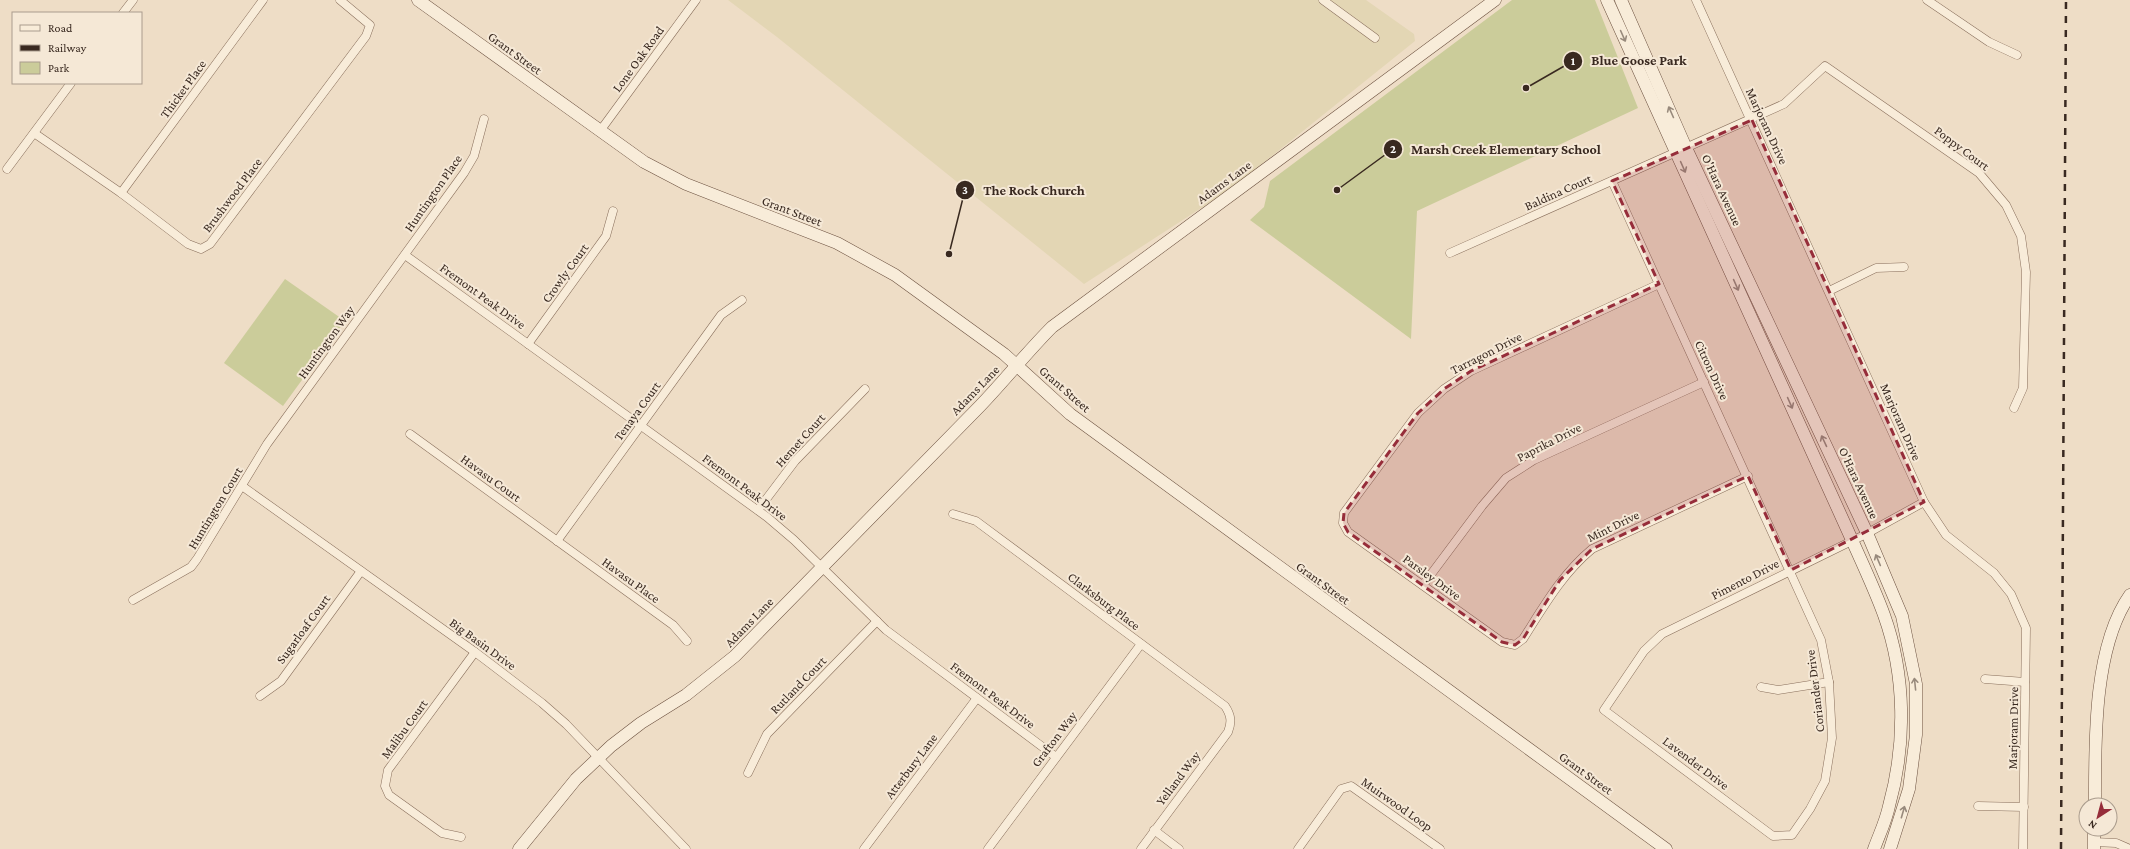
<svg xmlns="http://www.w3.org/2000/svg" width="2130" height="849" viewBox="0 0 2130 849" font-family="'Crimson Pro',serif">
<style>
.farmland{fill:#e3d6b4}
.green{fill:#cbcc9a}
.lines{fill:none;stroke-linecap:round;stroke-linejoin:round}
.street-casing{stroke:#896f5c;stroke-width:9}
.secondary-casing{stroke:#6b503f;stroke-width:13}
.street{stroke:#f8ecd9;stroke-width:8}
.secondary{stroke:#f8ecd9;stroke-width:12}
.rail{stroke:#392920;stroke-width:2.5;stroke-dasharray:7 7;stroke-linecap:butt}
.oneway{stroke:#988a7c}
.marked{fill:#962d3a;fill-opacity:0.2;stroke:#962d3a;stroke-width:3;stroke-dasharray:8 5;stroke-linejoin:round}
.labels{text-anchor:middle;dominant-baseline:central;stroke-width:4;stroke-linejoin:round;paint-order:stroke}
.street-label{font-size:13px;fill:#392920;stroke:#f5e8d6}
.leader{fill:none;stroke:#392920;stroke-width:1.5}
.callout-dot{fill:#392920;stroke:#f5e8d6;stroke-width:1.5}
.mark-label{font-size:12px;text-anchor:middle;font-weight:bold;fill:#fff}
.callout-label{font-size:14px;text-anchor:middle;font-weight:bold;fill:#392920;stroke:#f5e8d6;stroke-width:4;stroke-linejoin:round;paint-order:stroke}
</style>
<rect width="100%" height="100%" fill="#eeddc6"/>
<path class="farmland" d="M 728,0 L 1366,0 L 1414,34 L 1415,41 L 1232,188 L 1084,284 L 777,37 Z"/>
<g class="green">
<path d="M 1512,0 L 1595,0 L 1638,108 L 1417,211 L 1411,339 L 1250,220 L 1264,207 L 1270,181 Z"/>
<path d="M 285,279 L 345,321 L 283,406 L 224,363 Z"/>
</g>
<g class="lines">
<defs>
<g id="street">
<path d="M 1323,0 L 1375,38"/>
<path d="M 1696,0 L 1924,502 L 1946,535 L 1994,573 L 2011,594 L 2026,628 L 2023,849"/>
<path d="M 1927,0 L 1989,42 L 2017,55"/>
<path d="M 123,13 L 133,0"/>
<path d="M 600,131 L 696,0"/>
<path d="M 34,133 L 121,193 L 188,244 L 201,249 L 210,244 L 366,36 L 370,25 L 340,0"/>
<path d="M 7,169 L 71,83"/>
<path d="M 1612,181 L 1821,640 L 1829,682 L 1832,738 L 1825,781 L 1810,809 L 1792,835 L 1773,836 L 1604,710 L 1644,651 L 1662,634 L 1864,535 L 1924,502"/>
<path d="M 121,193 L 263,0"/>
<path d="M 1450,253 L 1784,104 L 1825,66 L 1979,173 L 2006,205 L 2021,236 L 2026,272 L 2023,388 L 2014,408"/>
<path d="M 405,255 L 767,517 L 794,540 L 886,630 L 1056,757"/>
<path d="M 1659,284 L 1471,371 L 1444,389 L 1418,413 L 1344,513 L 1343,523 L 1348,532 L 1502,642 L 1515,645 L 1523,639 C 1544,606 1562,574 1592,549 L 1748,476"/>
<path d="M 1829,291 L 1876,268 L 1904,267"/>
<path d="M 528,344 L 606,236 L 613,211"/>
<path d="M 410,434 L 673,625 L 687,641"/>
<path d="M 242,486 L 475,652 L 542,703 L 566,724 L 686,849"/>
<path d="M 758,510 L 795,461 L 865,389"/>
<path d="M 953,514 L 976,521 L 1225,706 C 1231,715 1232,722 1228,732 L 1141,849"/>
<path d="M 557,541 L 721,315 L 742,300"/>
<path d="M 1423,585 L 1482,506 L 1506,478 L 1534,460 L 1704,382"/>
<path d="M 133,600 L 191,567 L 197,559 L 267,444 L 464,173 L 474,156 L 484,119"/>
<path d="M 1985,679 L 2025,682"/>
<path d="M 1761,687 L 1778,690 L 1829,682"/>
<path d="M 260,696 L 281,681 L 361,571"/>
<path d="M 748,773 L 767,734 L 877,621"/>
<path d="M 1978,806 L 2024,807"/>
<path d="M 1154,830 L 1179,849"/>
<path d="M 461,837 L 442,833 L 389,795 L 385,786 L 388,770 L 475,652"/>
<path d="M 2094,842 L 2116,843 L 2130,849"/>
<path d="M 864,849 L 977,698"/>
<path d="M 988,849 L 1141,644"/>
<path d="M 1298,849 L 1341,789 L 1351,786 L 1440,849"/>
</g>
<g id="secondary">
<path d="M 418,0 L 644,162 L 686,184 L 837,243 L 895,275 L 1004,354 L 1070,414 L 1666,849"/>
<path d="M 1607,0 L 1852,540 C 1863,565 1875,590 1884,615 C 1906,676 1906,745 1889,806 C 1886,821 1879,835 1874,849"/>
<path d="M 1621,0 L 1686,148 L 1867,533 L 1902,616 L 1916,684 L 1916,735 L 1909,789 L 1890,849"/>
<path d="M 2095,805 C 2095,743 2093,647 2130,595"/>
<path d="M 519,849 L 576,779 L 611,746 L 641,723 L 686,695 L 735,656 L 980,406 C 1005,380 1027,352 1052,327 L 1495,0"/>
<path d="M 2094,849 L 2094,829"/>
</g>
</defs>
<use href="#street" class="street-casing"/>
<use href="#secondary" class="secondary-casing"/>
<use href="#street" class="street"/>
<use href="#secondary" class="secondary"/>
<path class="rail" d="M 2061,849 L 2066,0"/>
</g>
<defs><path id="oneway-shaft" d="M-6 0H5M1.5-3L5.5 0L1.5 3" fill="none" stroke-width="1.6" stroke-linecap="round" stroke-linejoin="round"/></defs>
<g class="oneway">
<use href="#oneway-shaft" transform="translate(1623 36) rotate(66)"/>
<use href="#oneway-shaft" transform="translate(1671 112) rotate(-114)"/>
<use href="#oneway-shaft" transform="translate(1683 167) rotate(66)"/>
<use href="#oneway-shaft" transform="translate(1736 285) rotate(66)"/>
<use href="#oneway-shaft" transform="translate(1790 403) rotate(66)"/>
<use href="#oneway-shaft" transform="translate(1824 441) rotate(-115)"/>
<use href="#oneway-shaft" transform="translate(1878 560) rotate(-113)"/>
<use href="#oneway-shaft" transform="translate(1915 684) rotate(-96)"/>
<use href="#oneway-shaft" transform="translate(1903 812) rotate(-74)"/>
</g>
<path class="marked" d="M 1752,120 L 1924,502 L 1791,570 L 1748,476 L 1592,549 L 1560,580 L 1523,639 L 1515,645 L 1502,642 L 1348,532 L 1343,523 L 1344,513 L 1418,413 L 1444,389 L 1471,371 L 1659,284 L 1612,181 Z"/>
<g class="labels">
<g class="street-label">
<text transform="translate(515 53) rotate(36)">Grant Street</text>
<text transform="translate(638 59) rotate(-54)">Lone Oak Road</text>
<text transform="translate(183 89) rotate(-54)">Thicket Place</text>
<text transform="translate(1767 126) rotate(65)">Marjoram Drive</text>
<text transform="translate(1962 148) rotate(37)">Poppy Court</text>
<text transform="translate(1224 182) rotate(-36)">Adams Lane</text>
<text transform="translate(1722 190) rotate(65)">O'Hara Avenue</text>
<text transform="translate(1558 192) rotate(-24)">Baldina Court</text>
<text transform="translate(433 193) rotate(-55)">Huntington Place</text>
<text transform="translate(232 195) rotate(-53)">Brushwood Place</text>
<text transform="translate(792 211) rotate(21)">Grant Street</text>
<text transform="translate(565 273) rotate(-54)">Crowly Court</text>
<text transform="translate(483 296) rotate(36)">Fremont Peak Drive</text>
<text transform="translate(326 342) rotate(-54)">Huntington Way</text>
<text transform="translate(1486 353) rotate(-27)">Tarragon Drive</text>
<text transform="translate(1712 370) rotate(65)">Citron Drive</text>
<text transform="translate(1065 389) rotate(41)">Grant Street</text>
<text transform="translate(975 390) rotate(-46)">Adams Lane</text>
<text transform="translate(637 411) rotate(-54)">Tenaya Court</text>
<text transform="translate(1901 422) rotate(66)">Marjoram Drive</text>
<text transform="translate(800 440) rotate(-48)">Hemet Court</text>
<text transform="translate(1549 442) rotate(-27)">Paprika Drive</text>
<text transform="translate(491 478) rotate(36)">Havasu Court</text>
<text transform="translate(1859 483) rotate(65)">O'Hara Avenue</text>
<text transform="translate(745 487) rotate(37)">Fremont Peak Drive</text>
<text transform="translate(215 508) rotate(-59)">Huntington Court</text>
<text transform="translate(1613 526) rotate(-26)">Mint Drive</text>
<text transform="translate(1432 577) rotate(36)">Parsley Drive</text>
<text transform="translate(1745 579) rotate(-27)">Pimento Drive</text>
<text transform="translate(631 580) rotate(36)">Havasu Place</text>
<text transform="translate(1323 583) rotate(36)">Grant Street</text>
<text transform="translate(1104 601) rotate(37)">Clarksburg Place</text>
<text transform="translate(749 622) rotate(-46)">Adams Lane</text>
<text transform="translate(303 629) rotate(-54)">Sugarloaf Court</text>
<text transform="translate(483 644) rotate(36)">Big Basin Drive</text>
<text transform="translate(798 685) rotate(-46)">Rutland Court</text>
<text transform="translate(1815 691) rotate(-97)">Coriander Drive</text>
<text transform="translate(993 695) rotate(37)">Fremont Peak Drive</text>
<text transform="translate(2013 728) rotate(-89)">Marjoram Drive</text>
<text transform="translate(404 729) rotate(-54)">Malibu Court</text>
<text transform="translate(1054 739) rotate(-53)">Grafton Way</text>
<text transform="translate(1696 763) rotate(37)">Lavender Drive</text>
<text transform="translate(911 766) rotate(-53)">Atterbury Lane</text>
<text transform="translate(1586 773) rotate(36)">Grant Street</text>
<text transform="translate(1178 778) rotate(-53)">Yelland Way</text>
<text transform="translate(1397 804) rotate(35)">Muirwood Loop</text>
</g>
</g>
<path class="leader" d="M1526 88L1573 61M1337 190L1393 149M949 254L965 190"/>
<g class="callout-dot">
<circle cx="1526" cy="88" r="4"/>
<circle cx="1337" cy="190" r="4"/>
<circle cx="949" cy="254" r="4"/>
<circle cx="1573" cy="61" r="10"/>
<circle cx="1393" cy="149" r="10"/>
<circle cx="965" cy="190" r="10"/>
</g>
<g class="mark-label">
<text x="1573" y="65">1</text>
<text x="1393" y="153">2</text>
<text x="965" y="194">3</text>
</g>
<g class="callout-label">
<text x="1639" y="65">Blue Goose Park</text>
<text x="1506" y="154">Marsh Creek Elementary School</text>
<text x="1034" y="195">The Rock Church</text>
</g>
<rect x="12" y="12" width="130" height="72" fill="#f5e8d6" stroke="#aa9c8d"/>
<rect x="20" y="25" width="20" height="6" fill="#f8ecd9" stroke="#aa9c8d"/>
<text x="48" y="32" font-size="12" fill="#392920">Road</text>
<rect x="20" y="45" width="20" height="6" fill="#392920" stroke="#aa9c8d"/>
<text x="48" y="52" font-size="12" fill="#392920">Railway</text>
<rect x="20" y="62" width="20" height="12" fill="#cbcc9a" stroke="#aa9c8d"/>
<text x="48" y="72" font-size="12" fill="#392920">Park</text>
<g transform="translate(2098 817) rotate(216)"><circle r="19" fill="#f5e8d6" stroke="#aa9c8d"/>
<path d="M0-3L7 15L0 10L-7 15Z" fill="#962d3a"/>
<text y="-6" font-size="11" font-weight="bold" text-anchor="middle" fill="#392920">N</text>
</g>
</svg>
